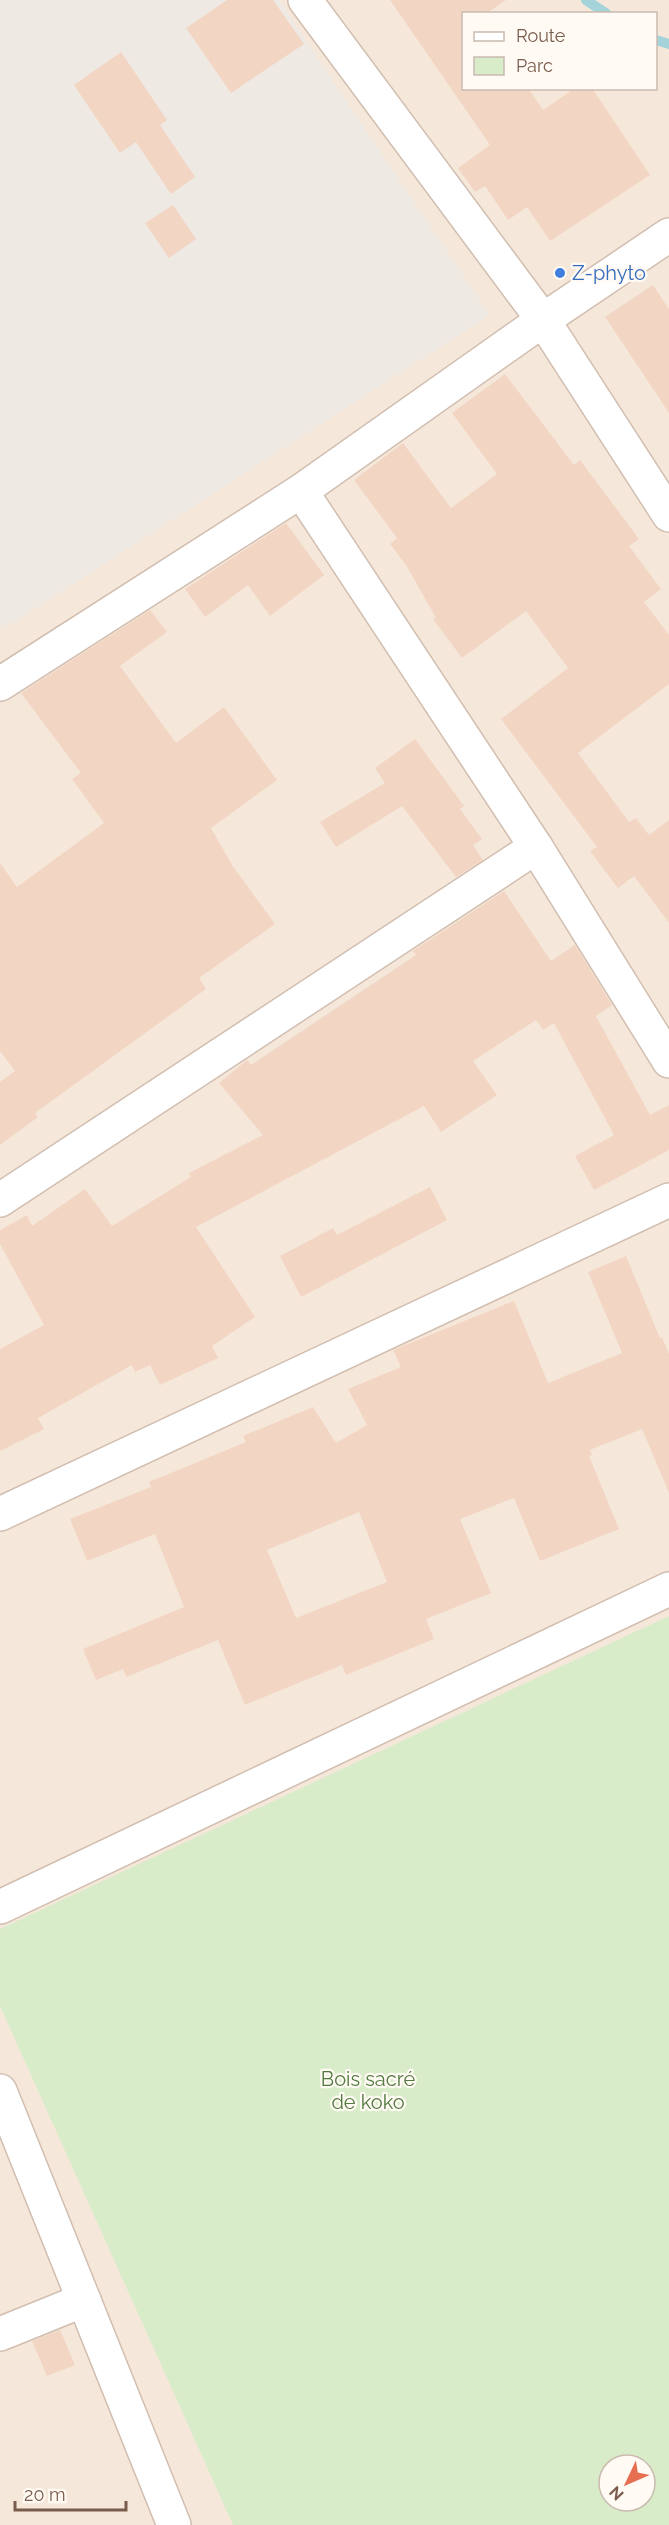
<svg xmlns="http://www.w3.org/2000/svg" width="669" height="2525" viewBox="0 0 669 2525" font-family="Raleway,sans-serif">
<style>
.residential{fill:#f5e8da;fill-rule:evenodd}
.industrial{fill:#efe9e4}
.green{fill:#d8ecc9;fill-rule:evenodd}
.lines{fill:none;stroke-linecap:round;stroke-linejoin:round}
.stream{stroke:#a5d3da;stroke-width:10}
.building{fill:#f3d5c3;fill-rule:evenodd}
.minor-casing{stroke:#d1beb0;stroke-width:36}
.minor{stroke:#fff;stroke-width:33}
.shop-dot{fill:#3f7fe0;stroke:#fffaf3;stroke-width:2}
.labels{text-anchor:middle;dominant-baseline:central;stroke-width:4.5;stroke-linejoin:round;paint-order:stroke}
.shop-label{font-size:20px;fill:#366cbe;stroke:#fffaf3;text-anchor:start}
.park-label{font-size:20px;fill:#537a41;stroke:#fffaf3}
</style>
<rect width="100%" height="100%" fill="#fdf6ec"/>
<path class="residential" d="M 0,0 L 669,0 L 669,2525 L 0,2525 ZM 464,14 L 656,14 L 656,88 L 464,88 ZM 609,2465 L 645,2465 L 645,2501 L 609,2501 Z"/>
<path class="industrial" d="M 0,0 L 279,0 L 490,315 L 5,628 L 0,625 Z"/>
<path class="green" d="M 669,1616 L 669,2525 L 233,2525 L 0,2006 L 0,1929 ZM 609,2465 L 645,2465 L 645,2501 L 609,2501 Z"/>
<g class="lines">
<g class="stream">
<path d="M 586,0 L 607,14"/>
<path d="M 656,40 L 669,44"/>
</g>
</g>
<g class="building">
<path d="M 227,0 L 273,0 L 304,44 L 231,93 L 186,28 Z"/>
<path d="M 390,0 L 506,0 L 486,14 L 464,14 L 464,88 L 528,88 L 543,110 L 575,88 L 592,88 L 650,175 L 550,241 L 527,207 L 508,220 L 485,186 L 475,192 L 458,168 L 490,145 Z"/>
<path d="M 121,52 L 167,120 L 160,125 L 195,177 L 171,194 L 136,142 L 120,153 L 74,85 Z"/>
<path d="M 173,205 L 196,239 L 169,258 L 145,223 Z"/>
<path d="M 653,285 L 669,309 L 669,413 L 605,317 Z"/>
<path d="M 505,374 L 574,465 L 580,460 L 639,539 L 629,546 L 661,589 L 644,602 L 669,635 L 669,684 L 578,753 L 629,822 L 636,818 L 649,835 L 669,820 L 669,923 L 634,876 L 618,888 L 590,851 L 597,847 L 501,719 L 568,668 L 526,611 L 462,658 L 433,619 L 436,618 L 406,565 L 390,544 L 397,538 L 354,480 L 403,443 L 451,508 L 497,474 L 452,413 Z"/>
<path d="M 286,523 L 324,575 L 270,616 L 248,585 L 205,617 L 185,589 Z"/>
<path d="M 150,610 L 167,632 L 120,666 L 176,743 L 224,707 L 277,780 L 211,828 L 232,865 L 275,924 L 199,978 L 206,989 L 35,1113 L 38,1117 L 0,1145 L 0,1082 L 15,1071 L 0,1051 L 0,863 L 17,887 L 104,823 L 72,779 L 81,773 L 21,693 Z"/>
<path d="M 415,739 L 464,806 L 460,809 L 482,839 L 473,845 L 483,860 L 456,877 L 402,806 L 336,847 L 320,822 L 385,783 L 375,768 Z"/>
<path d="M 504,891 L 551,961 L 575,945 L 612,1005 L 596,1016 L 650,1115 L 669,1105 L 669,1150 L 594,1190 L 575,1156 L 614,1135 L 554,1023 L 543,1030 L 536,1020 L 473,1061 L 497,1095 L 441,1132 L 424,1106 L 196,1227 L 255,1317 L 212,1346 L 218,1358 L 160,1385 L 150,1365 L 135,1372 L 132,1365 L 38,1418 L 44,1429 L 0,1451 L 0,1349 L 44,1325 L 0,1244 L 0,1230 L 27,1215 L 32,1226 L 85,1189 L 112,1226 L 191,1177 L 189,1173 L 263,1135 L 219,1083 L 247,1060 L 251,1065 L 416,955 L 413,951 Z"/>
<path d="M 430,1187 L 447,1220 L 301,1297 L 280,1256 L 333,1228 L 337,1235 Z"/>
<path d="M 626,1256 L 660,1338 L 662,1337 L 669,1354 L 669,1493 L 642,1429 L 590,1450 L 592,1455 L 589,1456 L 619,1529 L 540,1561 L 514,1498 L 460,1519 L 491,1593 L 426,1619 L 434,1639 L 346,1675 L 342,1665 L 245,1705 L 218,1640 L 126,1677 L 123,1669 L 96,1680 L 83,1649 L 184,1607 L 155,1534 L 87,1561 L 70,1519 L 151,1487 L 149,1482 L 246,1442 L 243,1436 L 313,1407 L 336,1443 L 367,1425 L 348,1389 L 401,1367 L 393,1350 L 514,1301 L 548,1383 L 622,1353 L 588,1272 ZM 359,1512 L 387,1582 L 296,1618 L 267,1550 Z"/>
<path d="M 60,2330 L 75,2365 L 47,2376 L 32,2341 Z"/>
</g>
<g class="lines">
<defs>
<g id="minor">
<path d="M 305,0 L 543,320 L 669,515"/>
<path d="M 301,491 L 536,847 L 669,1061"/>
<path d="M 0,684 L 301,491 L 543,320 L 669,235"/>
<path d="M 0,1200 L 536,847"/>
<path d="M 0,1514 L 669,1200"/>
<path d="M 0,1907 L 669,1589"/>
<path d="M 0,2091 L 174,2525"/>
<path d="M 0,2334 L 84,2300"/>
</g>
</defs>
<use href="#minor" class="minor-casing"/>
<use href="#minor" class="minor"/>
</g>
<circle class="shop-dot" cx="560" cy="273" r="6"/>
<g class="labels">
<g class="shop-label">
<text x="572" y="273">Z-phyto</text>
</g>
<g class="park-label">
<text x="368" y="2079">Bois sacré<tspan x="368" dy="23">de koko</tspan></text>
</g>
</g>
<rect x="462" y="12" width="195" height="78" fill="#fffaf3" stroke="#cabbb1" stroke-width="1.5"/>
<rect x="474" y="32" width="30" height="9" fill="#ffffff" stroke="#cabbb1" stroke-width="1.5"/>
<text x="516" y="42" font-size="18" fill="#7a5c4d">Route</text>
<rect x="474" y="57" width="30" height="18" fill="#d8ecc9" stroke="#cabbb1" stroke-width="1.5"/>
<text x="516" y="72" font-size="18" fill="#7a5c4d">Parc</text>
<g transform="translate(627 2483) rotate(226)"><circle r="28" fill="#fffaf3" stroke="#cabbb1" stroke-width="1.5"/>
<path d="M0-4.5L10 22L0 15L-10 22Z" fill="#e76f51"/>
<text y="-9" font-size="16" font-weight="bold" text-anchor="middle" fill="#7a5c4d">N</text>
</g>
<path d="M15 2501v9h111v-9" fill="none" stroke="#7a5c4d" stroke-width="3"/>
<text x="24" y="2501" font-size="18" fill="#7a5c4d" stroke="#fffaf3" stroke-width="4.5" paint-order="stroke">20 m</text>
</svg>
